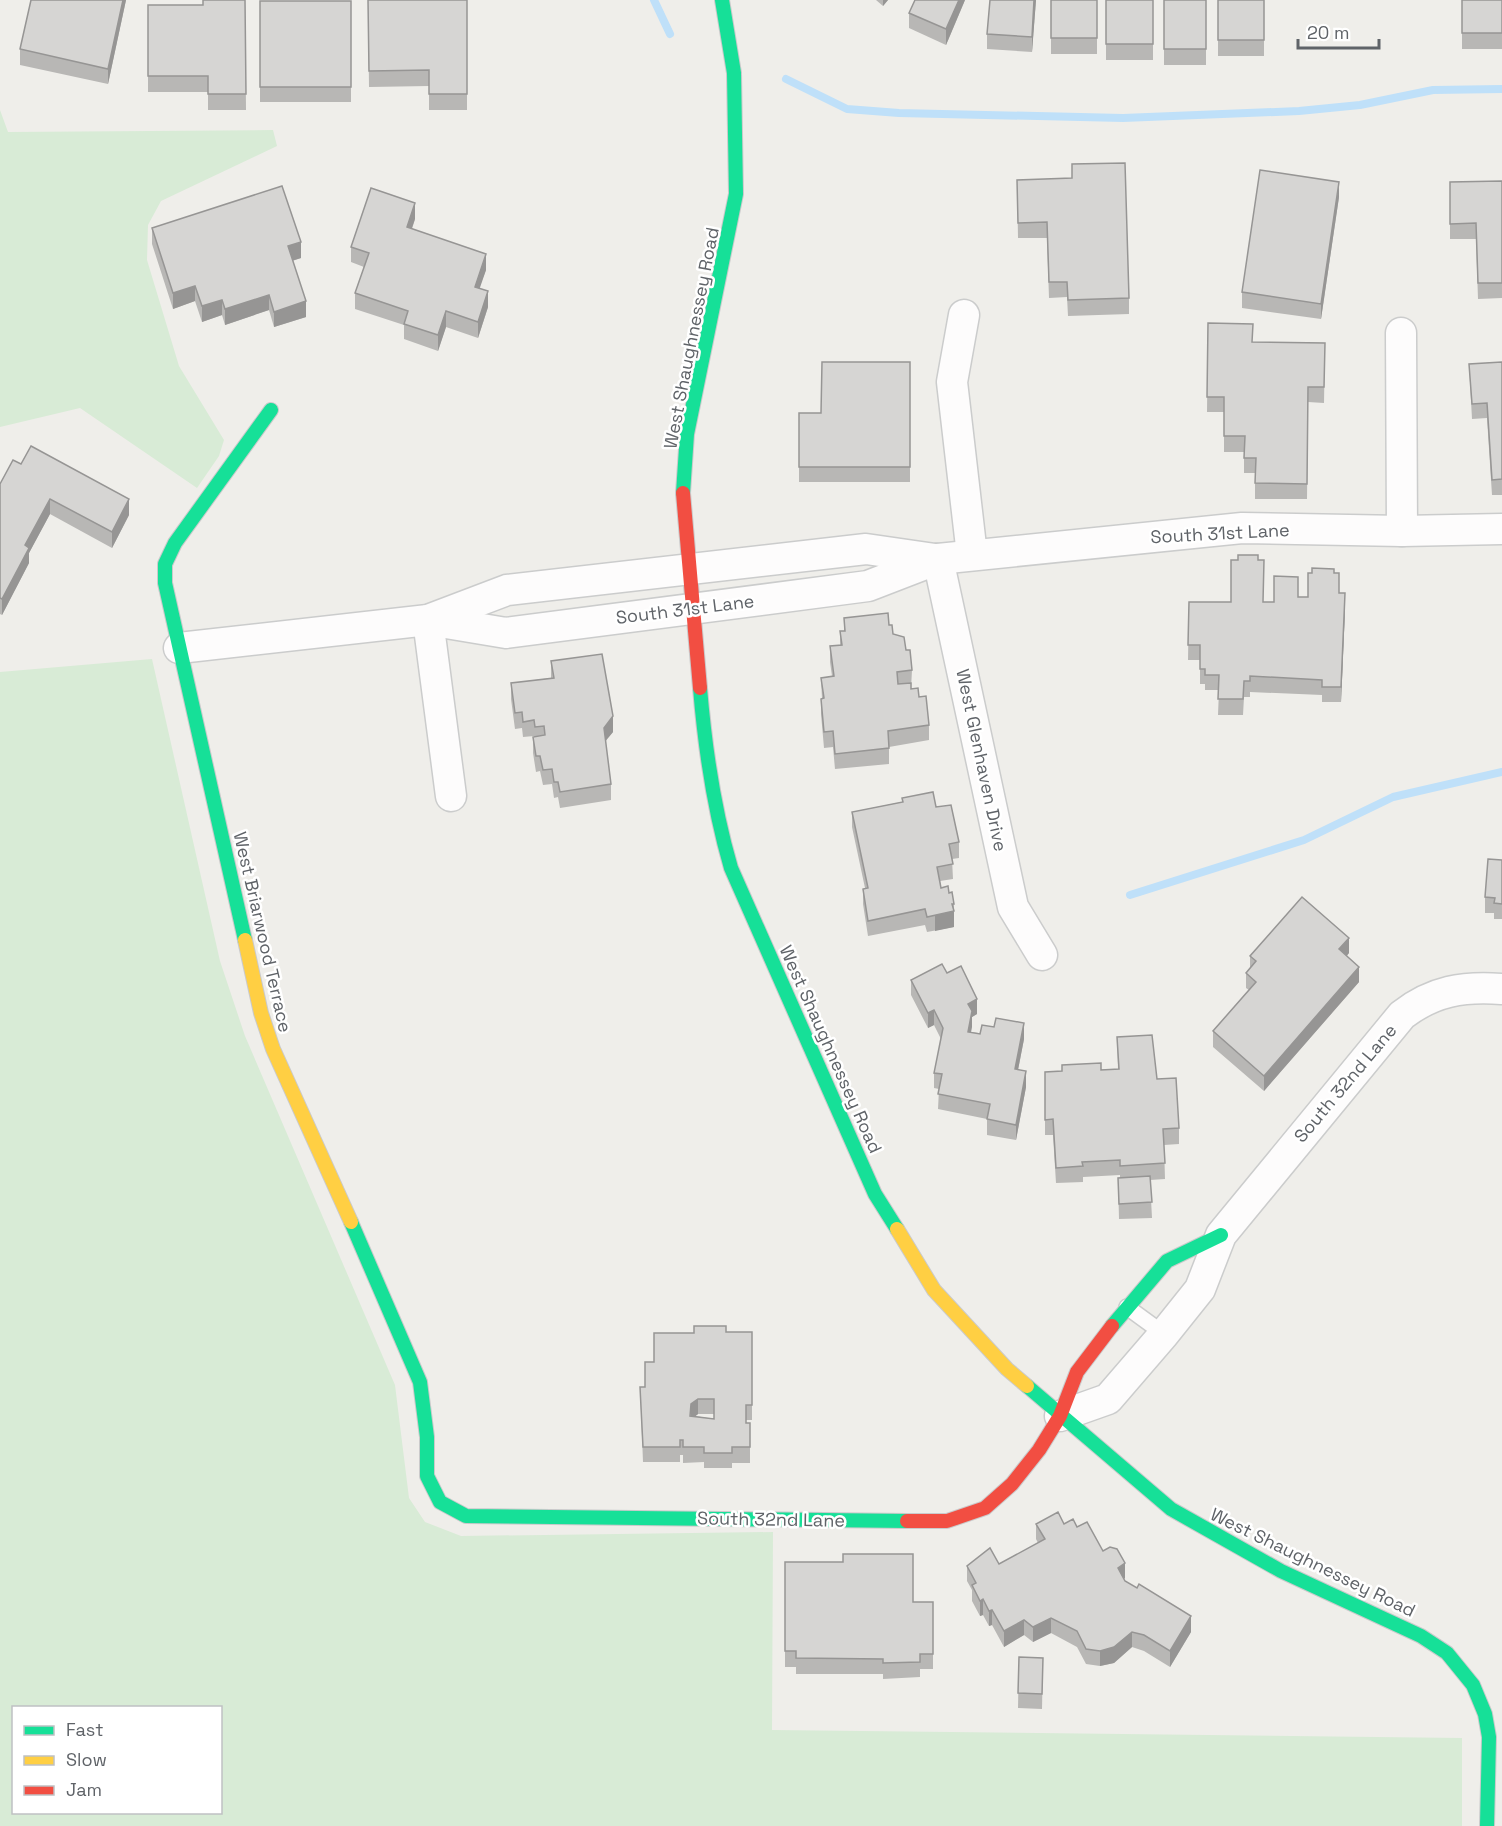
<svg xmlns="http://www.w3.org/2000/svg" width="1502" height="1826" viewBox="0 0 1502 1826" font-family="'Space Grotesk',sans-serif">
<style>
.green{fill:#d8ebd6;fill-rule:evenodd}
.lines{fill:none;stroke-linecap:round;stroke-linejoin:round}
.stream{stroke:#bfe0f9;stroke-width:8}
.lane-casing{stroke:#cbcccc;stroke-width:18}
.street-casing{stroke:#cbcccc;stroke-width:33}
.fast-casing{stroke:#cacacb;stroke-width:16}
.slow-casing{stroke:#cacacb;stroke-width:16}
.jam-casing{stroke:#cacacb;stroke-width:16}
.lane{stroke:#fdfcfc;stroke-width:15}
.street{stroke:#fdfcfc;stroke-width:30}
.fast{stroke:#16e098;stroke-width:14}
.slow{stroke:#ffcf43;stroke-width:14}
.jam{stroke:#f24e42;stroke-width:14}
.wall{fill:#b8b7b5;fill-rule:evenodd}
.shaded-wall{fill:#969594}
.building{fill:#d6d5d3;stroke:#969594;stroke-width:1.5;fill-rule:evenodd}
.labels{text-anchor:middle;dominant-baseline:central;stroke-width:5;stroke-linejoin:round;paint-order:stroke}
.street-label{font-size:18px;fill:#5f6368;stroke:#fff}
</style>
<rect width="100%" height="100%" fill="#efeeea"/>
<g class="green">
<path d="M 0,110 L 8,132 L 273,130 L 277,146 L 161,201 L 148,225 L 147,260 L 179,366 L 224,440 L 219,456 L 197,488 L 80,408 L 0,427 Z"/>
<path d="M 152,659 L 220,961 L 245,1036 L 395,1385 L 409,1498 L 425,1522 L 461,1536 L 773,1532 L 772,1730 L 1462,1738 L 1462,1826 L 0,1826 L 0,672 ZM 14,1708 L 220,1708 L 220,1812 L 14,1812 Z"/>
</g>
<g class="lines">
<g class="stream">
<path d="M 654,0 L 670,34"/>
<path d="M 786,79 L 847,109 L 899,113 L 1123,118 L 1299,111 L 1360,105 L 1433,90 L 1502,89"/>
<path d="M 1130,895 L 1304,840 L 1393,797 L 1502,772"/>
</g>
<defs>
<path id="lane" d="M 1127,1307 L 1164,1334"/>
<g id="street">
<path d="M 964,315 L 952,382 L 972,555"/>
<path d="M 1401,333 L 1402,531"/>
<path d="M 938,559 L 1013,907 L 1042,955"/>
<path d="M 428,620 L 506,633 L 868,586 L 938,559 L 1242,528 L 1402,531 L 1502,529"/>
<path d="M 428,620 L 451,796"/>
<path d="M 179,648 L 428,620 L 507,590 L 866,549 L 935,559"/>
<path d="M 1060,1416 L 1108,1399 L 1164,1334 L 1200,1289 L 1221,1235 L 1402,1015 C 1433,991 1463,986 1502,989"/>
</g>
<g id="fast">
<path d="M 683,493 L 687,434 L 736,194 L 734,73 L 722,0"/>
<path d="M 700,688 C 705,748 714,810 731,868 L 875,1194 L 897,1229"/>
<path d="M 245,940 L 165,583 L 165,564 L 175,543 L 271,410"/>
<path d="M 351,1222 L 420,1382 L 427,1437 L 427,1476 L 440,1502 L 466,1516 L 907,1521"/>
<path d="M 1112,1326 L 1167,1261 L 1221,1235"/>
<path d="M 1027,1386 L 1171,1509 L 1281,1571 L 1421,1636 L 1447,1653 L 1473,1685 L 1485,1714 L 1489,1737 L 1487,1826"/>
</g>
<g id="slow">
<path d="M 245,940 L 261,1013 L 273,1049 L 351,1222"/>
<path d="M 897,1229 L 934,1290 L 1007,1369 L 1027,1386"/>
</g>
<g id="jam">
<path d="M 683,493 L 700,688"/>
<path d="M 907,1521 L 947,1521 L 985,1508 L 1012,1484 L 1039,1450 L 1060,1416 L 1077,1372 L 1112,1326"/>
</g>
</defs>
<use href="#lane" class="lane-casing"/>
<use href="#street" class="street-casing"/>
<use href="#fast" class="fast-casing"/>
<use href="#slow" class="slow-casing"/>
<use href="#jam" class="jam-casing"/>
<use href="#lane" class="lane"/>
<use href="#street" class="street"/>
<use href="#fast" class="fast"/>
<use href="#slow" class="slow"/>
<use href="#jam" class="jam"/>
</g>
<g class="wall">
<path d="M 31,0 L 126,0 L 108,84 L 20,65 L 20,49 Z"/>
<path d="M 245,0 L 246,110 L 208,110 L 208,92 L 148,92 L 148,5 L 203,5 Z"/>
<path d="M 368,0 L 467,0 L 467,110 L 429,110 L 429,86 L 369,87 Z"/>
<path d="M 876,0 L 888,0 L 883,6 Z"/>
<path d="M 965,0 L 946,45 L 909,28 L 909,13 Z"/>
<path d="M 1036,0 L 1032,52 L 987,49 L 987,34 Z"/>
<rect x="1051" y="0" width="46" height="54"/>
<rect x="1106" y="0" width="47" height="60"/>
<rect x="1164" y="0" width="42" height="65"/>
<rect x="1218" y="0" width="46" height="56"/>
<rect x="1462" y="0" width="40" height="49"/>
<rect x="260" y="1" width="91" height="101"/>
<path d="M 1017,180 L 1129,298 L 1129,314 L 1068,316 L 1067,297 L 1049,298 L 1047,238 L 1018,238 Z"/>
<path d="M 1502,181 L 1502,298 L 1478,299 L 1476,239 L 1450,239 L 1450,182 Z"/>
<path d="M 1339,197 L 1321,319 L 1242,308 L 1242,292 Z"/>
<path d="M 415,219 L 412,229 L 486,270 L 479,288 L 488,307 L 478,338 L 446,327 L 438,351 L 404,339 L 404,325 L 355,309 L 355,293 L 364,267 L 351,262 L 351,247 Z"/>
<path d="M 152,228 L 301,258 L 292,261 L 306,317 L 274,327 L 269,310 L 225,325 L 222,315 L 202,322 L 195,301 L 173,309 L 152,244 Z"/>
<path d="M 1208,323 L 1253,342 L 1325,343 L 1324,403 L 1308,402 L 1307,499 L 1255,499 L 1255,473 L 1244,473 L 1244,452 L 1224,452 L 1224,412 L 1207,412 Z"/>
<path d="M 910,362 L 910,482 L 799,482 L 799,413 L 821,413 Z"/>
<path d="M 1502,362 L 1502,495 L 1492,495 L 1487,418 L 1472,419 L 1469,364 Z"/>
<path d="M 21,464 L 129,515 L 112,548 L 50,514 L 29,553 L 29,563 L 2,615 L 0,614 L 0,484 Z"/>
<path d="M 1258,560 L 1263,602 L 1274,602 L 1298,597 L 1308,597 L 1334,573 L 1339,593 L 1345,609 L 1341,702 L 1322,702 L 1322,695 L 1250,692 L 1250,697 L 1244,697 L 1243,715 L 1218,715 L 1219,690 L 1205,690 L 1205,684 L 1200,684 L 1200,660 L 1188,660 L 1189,602 L 1231,602 Z"/>
<path d="M 844,618 L 889,625 L 893,634 L 906,650 L 912,670 L 911,689 L 919,697 L 929,725 L 929,740 L 889,747 L 889,764 L 835,769 L 833,747 L 824,748 L 821,714 L 821,699 L 822,699 L 821,678 L 832,676 L 830,662 L 830,646 L 840,645 L 840,631 L 844,631 Z"/>
<path d="M 551,661 L 613,732 L 605,741 L 611,784 L 611,800 L 560,808 L 558,797 L 554,798 L 552,784 L 543,785 L 540,771 L 536,772 L 533,753 L 533,737 L 534,737 L 534,736 L 523,737 L 522,728 L 515,729 L 511,699 L 511,683 L 551,678 Z"/>
<path d="M 902,798 L 936,807 L 959,842 L 959,858 L 952,859 L 953,879 L 940,881 L 941,888 L 949,893 L 954,904 L 954,927 L 927,932 L 925,925 L 868,936 L 863,904 L 863,889 L 865,888 L 852,827 L 852,812 L 902,802 Z"/>
<path d="M 1502,860 L 1502,919 L 1494,919 L 1494,913 L 1485,913 L 1485,897 Z"/>
<path d="M 1349,953 L 1347,956 L 1359,982 L 1264,1091 L 1213,1047 L 1213,1031 L 1249,990 L 1246,988 L 1246,973 L 1250,968 L 1250,956 Z"/>
<path d="M 947,973 L 977,1014 L 972,1017 L 971,1032 L 1024,1039 L 1018,1070 L 1026,1087 L 1016,1140 L 987,1135 L 987,1119 L 938,1109 L 939,1089 L 934,1088 L 934,1073 L 941,1039 L 934,1025 L 928,1028 L 911,995 L 911,980 Z"/>
<path d="M 1117,1037 L 1157,1079 L 1179,1128 L 1179,1144 L 1164,1145 L 1165,1179 L 1150,1180 L 1152,1218 L 1119,1219 L 1118,1178 L 1120,1178 L 1120,1175 L 1083,1177 L 1083,1182 L 1056,1183 L 1053,1135 L 1045,1135 L 1045,1072 L 1118,1069 Z"/>
<path d="M 726,1332 L 752,1332 L 752,1420 L 746,1420 L 746,1423 L 750,1423 L 750,1463 L 732,1463 L 732,1468 L 704,1468 L 704,1462 L 683,1463 L 683,1455 L 680,1455 L 680,1462 L 643,1462 L 640,1387 L 645,1387 L 654,1362 ZM 698,1414 L 714,1414 L 714,1419 L 695,1416 Z"/>
<path d="M 1036,1524 L 1064,1524 L 1077,1527 L 1103,1551 L 1125,1578 L 1124,1579 L 1125,1581 L 1191,1632 L 1170,1667 L 1144,1651 L 1132,1647 L 1114,1663 L 1100,1666 L 1086,1664 L 1077,1647 L 1051,1633 L 1033,1642 L 1024,1635 L 1004,1647 L 992,1625 L 989,1626 L 983,1615 L 980,1616 L 972,1601 L 972,1590 L 967,1581 L 967,1566 L 999,1564 L 1038,1543 L 1036,1539 Z"/>
<path d="M 785,1562 L 913,1602 L 933,1602 L 933,1669 L 920,1669 L 920,1677 L 883,1679 L 883,1674 L 796,1674 L 796,1667 L 785,1667 Z"/>
<path d="M 1019,1657 L 1043,1658 L 1042,1709 L 1018,1708 Z"/>
</g>
<g class="shaded-wall">
<path d="M 123,0 L 126,0 L 108,84 L 108,69 Z"/>
<path d="M 883,0 L 888,0 L 883,6 Z"/>
<path d="M 959,0 L 965,0 L 946,45 L 946,29 Z"/>
<path d="M 1034,0 L 1036,0 L 1032,52 L 1032,37 Z"/>
<path d="M 1339,182 L 1339,197 L 1321,319 L 1321,304 Z"/>
<path d="M 415,203 L 415,219 L 407,242 L 407,227 Z"/>
<path d="M 301,242 L 301,258 L 288,262 L 288,246 Z"/>
<path d="M 486,254 L 486,270 L 475,302 L 475,287 Z"/>
<path d="M 195,286 L 195,301 L 173,309 L 173,293 Z"/>
<path d="M 488,291 L 488,307 L 478,338 L 478,322 Z"/>
<path d="M 269,295 L 269,310 L 225,325 L 225,309 Z"/>
<path d="M 222,300 L 222,315 L 202,322 L 202,306 Z"/>
<path d="M 306,301 L 306,317 L 274,327 L 274,312 Z"/>
<path d="M 446,311 L 446,327 L 438,351 L 438,335 Z"/>
<path d="M 50,499 L 50,514 L 29,553 L 29,563 L 2,615 L 2,599 L 25,545 Z"/>
<path d="M 129,499 L 129,515 L 112,548 L 112,532 Z"/>
<path d="M 1345,593 L 1345,609 L 1341,702 L 1341,687 Z"/>
<path d="M 613,716 L 613,732 L 604,743 L 604,728 Z"/>
<path d="M 954,911 L 954,927 L 935,931 L 935,915 Z"/>
<path d="M 1349,938 L 1349,953 L 1339,964 L 1339,949 Z"/>
<path d="M 1359,967 L 1359,982 L 1264,1091 L 1264,1076 Z"/>
<path d="M 977,999 L 977,1014 L 972,1017 L 972,1027 L 968,1047 L 968,1004 Z"/>
<path d="M 934,1010 L 934,1025 L 928,1028 L 928,1013 Z"/>
<path d="M 1024,1023 L 1024,1039 L 1015,1085 L 1015,1069 Z"/>
<path d="M 1026,1071 L 1026,1087 L 1016,1140 L 1016,1125 Z"/>
<path d="M 698,1399 L 698,1414 L 691,1420 L 691,1404 Z"/>
<path d="M 1125,1563 L 1125,1578 L 1118,1583 L 1118,1568 Z"/>
<path d="M 983,1599 L 983,1615 L 980,1616 L 980,1601 Z"/>
<path d="M 992,1610 L 992,1625 L 989,1626 L 989,1611 Z"/>
<path d="M 1191,1616 L 1191,1632 L 1170,1667 L 1170,1651 Z"/>
<path d="M 1051,1618 L 1051,1633 L 1033,1642 L 1033,1627 Z"/>
<path d="M 1024,1620 L 1024,1635 L 1004,1647 L 1004,1631 Z"/>
<path d="M 1132,1632 L 1132,1647 L 1114,1663 L 1100,1666 L 1100,1651 Z"/>
</g>
<g class="building">
<path d="M 31,0 L 123,0 L 108,69 L 20,49 Z"/>
<path d="M 203,0 L 245,0 L 246,94 L 208,94 L 208,76 L 148,76 L 148,5 L 203,5 Z"/>
<path d="M 368,0 L 467,0 L 467,94 L 429,94 L 429,70 L 369,71 Z"/>
<path d="M 915,0 L 959,0 L 946,29 L 909,13 Z"/>
<path d="M 990,0 L 1034,0 L 1032,37 L 987,34 Z"/>
<rect x="1051" y="0" width="46" height="38"/>
<rect x="1106" y="0" width="47" height="44"/>
<rect x="1164" y="0" width="42" height="49"/>
<rect x="1218" y="0" width="46" height="40"/>
<rect x="1462" y="0" width="40" height="33"/>
<rect x="260" y="1" width="91" height="86"/>
<path d="M 1125,163 L 1129,298 L 1068,300 L 1067,282 L 1049,282 L 1047,222 L 1018,223 L 1017,180 L 1072,178 L 1072,164 Z"/>
<path d="M 1260,170 L 1339,182 L 1321,304 L 1242,292 Z"/>
<path d="M 1502,181 L 1502,283 L 1478,283 L 1476,223 L 1450,224 L 1450,182 Z"/>
<path d="M 282,186 L 301,242 L 288,246 L 306,301 L 274,312 L 269,295 L 225,309 L 222,300 L 202,306 L 195,286 L 173,293 L 152,228 Z"/>
<path d="M 371,188 L 415,203 L 407,227 L 486,254 L 475,287 L 488,291 L 478,322 L 446,311 L 438,335 L 404,324 L 408,311 L 355,293 L 369,253 L 351,247 Z"/>
<path d="M 1208,323 L 1253,324 L 1252,342 L 1325,343 L 1324,387 L 1308,387 L 1307,484 L 1255,483 L 1256,458 L 1244,458 L 1245,436 L 1224,436 L 1224,397 L 1207,397 Z"/>
<path d="M 822,362 L 910,362 L 910,467 L 799,467 L 799,413 L 821,413 Z"/>
<path d="M 1502,362 L 1502,479 L 1492,480 L 1487,403 L 1472,404 L 1469,364 Z"/>
<path d="M 31,446 L 129,499 L 112,532 L 50,499 L 25,545 L 29,548 L 2,599 L 0,598 L 0,484 L 13,460 L 21,464 Z"/>
<path d="M 1238,555 L 1258,555 L 1258,560 L 1264,560 L 1263,602 L 1274,602 L 1274,576 L 1298,577 L 1298,597 L 1308,597 L 1308,573 L 1312,573 L 1312,568 L 1334,569 L 1334,573 L 1339,573 L 1339,593 L 1345,593 L 1341,687 L 1322,687 L 1322,680 L 1250,676 L 1250,681 L 1244,681 L 1243,699 L 1218,699 L 1219,675 L 1205,675 L 1205,669 L 1200,669 L 1200,645 L 1188,645 L 1189,602 L 1231,602 L 1231,560 L 1238,560 Z"/>
<path d="M 888,613 L 889,625 L 892,625 L 893,634 L 904,637 L 906,650 L 910,650 L 912,670 L 897,672 L 898,684 L 911,683 L 911,689 L 918,688 L 919,697 L 926,696 L 929,725 L 888,731 L 889,748 L 835,754 L 833,731 L 824,732 L 821,699 L 824,698 L 821,678 L 834,676 L 830,646 L 842,645 L 840,631 L 845,631 L 844,618 Z"/>
<path d="M 602,654 L 613,716 L 604,728 L 611,784 L 560,792 L 558,782 L 554,782 L 552,769 L 543,770 L 540,756 L 536,756 L 533,737 L 545,735 L 544,726 L 535,727 L 534,720 L 523,722 L 522,712 L 515,713 L 511,683 L 554,678 L 551,661 Z"/>
<path d="M 933,792 L 936,807 L 951,805 L 959,842 L 949,844 L 953,864 L 937,867 L 941,888 L 948,886 L 949,893 L 952,892 L 954,904 L 952,904 L 954,911 L 927,917 L 925,909 L 868,921 L 863,889 L 868,888 L 852,812 L 903,802 L 902,798 Z"/>
<path d="M 1488,859 L 1502,860 L 1502,904 L 1494,903 L 1495,898 L 1485,897 Z"/>
<path d="M 1302,897 L 1349,938 L 1339,949 L 1359,967 L 1264,1076 L 1213,1031 L 1256,982 L 1246,973 L 1256,961 L 1250,956 Z"/>
<path d="M 942,964 L 947,973 L 961,966 L 977,999 L 968,1004 L 972,1011 L 968,1032 L 980,1034 L 982,1025 L 994,1027 L 996,1018 L 1024,1023 L 1015,1069 L 1026,1071 L 1016,1125 L 987,1119 L 990,1104 L 938,1094 L 942,1074 L 934,1073 L 943,1028 L 934,1010 L 928,1013 L 911,980 Z"/>
<path d="M 1152,1035 L 1157,1079 L 1176,1078 L 1179,1128 L 1163,1129 L 1165,1163 L 1120,1166 L 1120,1160 L 1082,1162 L 1083,1166 L 1056,1168 L 1053,1119 L 1045,1120 L 1045,1072 L 1062,1071 L 1062,1065 L 1101,1063 L 1101,1070 L 1119,1069 L 1117,1037 Z"/>
<path d="M 1150,1176 L 1152,1202 L 1119,1204 L 1118,1178 Z"/>
<path d="M 694,1326 L 726,1326 L 726,1332 L 752,1332 L 752,1405 L 746,1405 L 746,1423 L 750,1423 L 750,1447 L 732,1447 L 732,1453 L 704,1453 L 704,1447 L 683,1447 L 683,1440 L 680,1440 L 680,1447 L 643,1447 L 640,1387 L 645,1387 L 645,1362 L 654,1362 L 654,1333 L 694,1333 ZM 698,1399 L 714,1399 L 714,1419 L 690,1416 L 691,1404 Z"/>
<path d="M 1058,1512 L 1064,1524 L 1073,1519 L 1077,1527 L 1087,1522 L 1103,1551 L 1110,1547 L 1117,1549 L 1125,1563 L 1118,1568 L 1125,1581 L 1137,1588 L 1139,1584 L 1191,1616 L 1170,1651 L 1144,1635 L 1132,1632 L 1114,1647 L 1100,1651 L 1086,1649 L 1077,1631 L 1051,1618 L 1033,1627 L 1024,1620 L 1004,1631 L 992,1610 L 989,1611 L 983,1599 L 980,1601 L 972,1585 L 976,1583 L 967,1566 L 990,1548 L 999,1564 L 1045,1539 L 1036,1524 Z"/>
<path d="M 843,1554 L 913,1554 L 913,1602 L 933,1602 L 933,1654 L 920,1654 L 920,1662 L 883,1663 L 883,1659 L 796,1658 L 796,1651 L 785,1651 L 785,1562 L 843,1562 Z"/>
<path d="M 1019,1657 L 1043,1658 L 1042,1694 L 1018,1693 Z"/>
</g>
<g class="labels">
<g class="street-label">
<text transform="translate(691 338) rotate(-79)">West Shaughnessey Road</text>
<text transform="translate(1220 533) rotate(-3)">South 31st Lane</text>
<text transform="translate(685 609) rotate(-7)">South 31st Lane</text>
<text transform="translate(982 760) rotate(78)">West Glenhaven Drive</text>
<text transform="translate(263 932) rotate(77)">West Briarwood Terrace</text>
<text transform="translate(831 1049) rotate(66)">West Shaughnessey Road</text>
<text transform="translate(1345 1083) rotate(-50)">South 32nd Lane</text>
<text transform="translate(771 1519) rotate(1)">South 32nd Lane</text>
<text transform="translate(1313 1562) rotate(26)">West Shaughnessey Road</text>
</g>
</g>
<rect x="12" y="1706" width="210" height="108" fill="#ffffff" stroke="#bfc1c3" stroke-width="1.5"/>
<rect x="24" y="1726" width="30" height="9" fill="#16e098" stroke="#bfc1c3" stroke-width="1.5"/>
<text x="66" y="1736" font-size="18" fill="#5f6368">Fast</text>
<rect x="24" y="1756" width="30" height="9" fill="#ffcf43" stroke="#bfc1c3" stroke-width="1.5"/>
<text x="66" y="1766" font-size="18" fill="#5f6368">Slow</text>
<rect x="24" y="1786" width="30" height="9" fill="#f24e42" stroke="#bfc1c3" stroke-width="1.5"/>
<text x="66" y="1796" font-size="18" fill="#5f6368">Jam</text>
<path d="M1298 39v9h81v-9" fill="none" stroke="#5f6368" stroke-width="3"/>
<text x="1307" y="39" font-size="18" fill="#5f6368" stroke="#ffffff" stroke-width="4.5" paint-order="stroke">20 m</text>
</svg>
